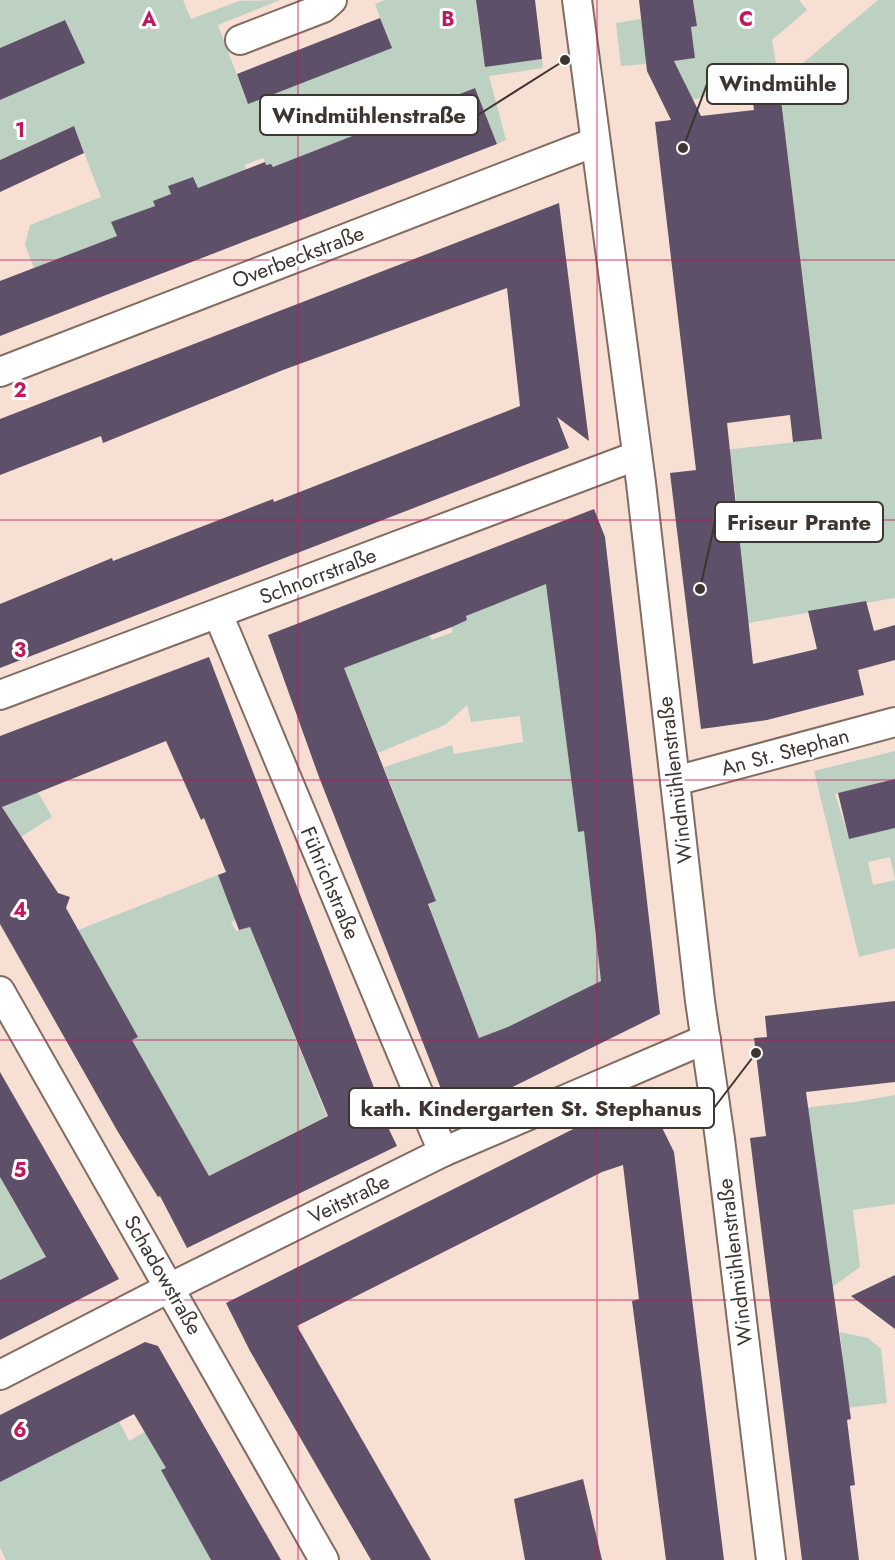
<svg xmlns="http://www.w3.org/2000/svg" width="895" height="1560" viewBox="0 0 895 1560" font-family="Jost,sans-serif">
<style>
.green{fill:#bdd1c3}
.building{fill:#5e5068;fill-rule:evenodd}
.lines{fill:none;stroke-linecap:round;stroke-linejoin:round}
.street-casing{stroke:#826c61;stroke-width:32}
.street{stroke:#fff;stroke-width:28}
.grid{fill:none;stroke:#c2185b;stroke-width:1.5;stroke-opacity:0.55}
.labels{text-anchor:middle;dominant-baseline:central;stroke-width:6;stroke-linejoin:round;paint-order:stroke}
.street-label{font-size:21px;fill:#3e3530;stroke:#fff}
.grid-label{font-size:20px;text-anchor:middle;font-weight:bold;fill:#c2185b;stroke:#fff;stroke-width:6;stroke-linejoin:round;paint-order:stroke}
.leader{fill:none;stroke:#3e3530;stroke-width:2}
.callout-dot{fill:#3e3530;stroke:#fff;stroke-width:2}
.callout{fill:#fff;stroke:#3e3530;stroke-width:2}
.callout-label{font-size:22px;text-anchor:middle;font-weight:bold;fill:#3e3530}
</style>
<rect width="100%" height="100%" fill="#f8dfd3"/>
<g class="green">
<path d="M 0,0 L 183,0 L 191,19 L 239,1 L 280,0 L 218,25 L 248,104 L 380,18 L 375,4 L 385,0 L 476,0 L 482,48 L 486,48 L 488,66 L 542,59 L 543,68 L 489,76 L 506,140 L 497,144 L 475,88 L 273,167 L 271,164 L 266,165 L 263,158 L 245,165 L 247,173 L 198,188 L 193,177 L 169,186 L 171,194 L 154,201 L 155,206 L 112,222 L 117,236 L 34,268 L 25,245 L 30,225 L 101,197 L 74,126 L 0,160 L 0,100 L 81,55 L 65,20 L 0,48 Z"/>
<path d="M 688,0 L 799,0 L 807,10 L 772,40 L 778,75 L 750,79 L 701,98 L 664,105 L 660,97 L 686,85 L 674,61 L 695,58 L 691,27 L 696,26 L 694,2 Z"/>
<path d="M 878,0 L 895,0 L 895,598 L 748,623 L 728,517 L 738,515 L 732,467 L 699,470 L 697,453 L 822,439 L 779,83 Z"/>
<path d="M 641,19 L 647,64 L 621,66 L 616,23 Z"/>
<path d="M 554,578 L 552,631 L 578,831 L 584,831 L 601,981 L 482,1046 L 432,915 L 429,904 L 435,901 L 384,767 L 452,745 L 454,754 L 523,742 L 520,716 L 471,722 L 467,705 L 445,725 L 378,753 L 356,698 L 335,662 L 429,635 L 432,640 L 453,632 L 451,626 L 467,620 L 466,616 Z"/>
<path d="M 895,751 L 895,779 L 835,794 L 849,839 L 895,828 L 895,879 L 890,857 L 868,862 L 873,885 L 895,880 L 895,948 L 859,957 L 814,771 Z"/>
<path d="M 20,761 L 52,817 L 21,837 L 1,804 Z"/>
<path d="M 218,875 L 236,920 L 231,922 L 236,931 L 250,927 L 327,1116 L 209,1176 L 132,1040 L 78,930 Z"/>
<path d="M 895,1095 L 895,1204 L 853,1210 L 860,1267 L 831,1288 L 811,1131 L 767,1112 L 855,1102 Z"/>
<path d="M 0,1177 L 46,1258 L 0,1280 Z"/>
<path d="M 840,1332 L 868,1338 L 881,1349 L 887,1403 L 846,1408 L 839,1353 L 842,1352 Z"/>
<path d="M 114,1412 L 129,1441 L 148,1430 L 166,1468 L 162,1470 L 211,1560 L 6,1560 L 0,1548 L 0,1481 L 105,1429 Z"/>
</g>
<g class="building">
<path d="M 476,0 L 535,0 L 542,59 L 485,67 Z"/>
<path d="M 639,0 L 693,0 L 697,26 L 691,27 L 695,58 L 674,61 L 701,116 L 754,110 L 750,79 L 778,75 L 822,439 L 793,442 L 790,415 L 727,423 L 753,664 L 817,649 L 808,611 L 866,601 L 874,631 L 895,625 L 895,660 L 858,670 L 864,695 L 767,720 L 701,729 L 670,473 L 696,470 L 655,122 L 671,120 L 647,71 Z"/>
<path d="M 380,18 L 392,48 L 248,104 L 237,74 Z"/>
<path d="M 65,20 L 85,63 L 0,100 L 0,48 Z"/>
<path d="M 475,88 L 497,144 L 0,336 L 0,281 L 117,236 L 111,222 L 155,206 L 153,201 L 171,194 L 168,186 L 193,177 L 198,188 L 265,162 L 266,165 L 271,164 L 273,167 Z"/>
<path d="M 74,126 L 84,153 L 0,192 L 0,160 Z"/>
<path d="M 559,203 L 589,441 L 557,417 L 569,448 L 0,668 L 0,604 L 112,558 L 113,561 L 273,499 L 274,502 L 520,406 L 507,288 L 283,370 L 103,443 L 101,436 L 0,475 L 0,419 Z"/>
<path d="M 594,509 L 605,537 L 660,1014 L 452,1117 L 319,777 L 268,635 ZM 546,584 L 578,832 L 584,831 L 601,981 L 508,1027 L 479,1038 L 428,904 L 436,901 L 344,668 L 452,627 L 467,620 L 466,616 Z"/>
<path d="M 209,657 L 376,1093 L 372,1094 L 397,1146 L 187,1248 L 160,1196 L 158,1197 L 118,1132 L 0,924 L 0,736 ZM 166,741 L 201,820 L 204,818 L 226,872 L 218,875 L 239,930 L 250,927 L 328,1116 L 209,1176 L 132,1040 L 138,1037 L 66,908 L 70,897 L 58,893 L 2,807 Z"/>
<path d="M 895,779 L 895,828 L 849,839 L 838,793 Z"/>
<path d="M 895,1001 L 895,1082 L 806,1092 L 851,1419 L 847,1420 L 855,1485 L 850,1486 L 859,1560 L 802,1560 L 750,1138 L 766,1136 L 754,1038 L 767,1037 L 765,1016 Z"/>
<path d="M 0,1072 L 119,1279 L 0,1340 L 0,1280 L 46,1257 L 0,1177 Z"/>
<path d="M 645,1093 L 674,1152 L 724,1560 L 666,1560 L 632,1301 L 639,1299 L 623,1165 L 602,1172 L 297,1326 L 431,1560 L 371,1560 L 250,1351 L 226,1303 Z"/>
<path d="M 895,1275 L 895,1329 L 851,1296 Z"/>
<path d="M 145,1342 L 158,1346 L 281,1560 L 211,1560 L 161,1470 L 166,1468 L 134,1414 L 0,1482 L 0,1415 Z"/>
<path d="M 583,1479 L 602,1560 L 525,1560 L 514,1499 Z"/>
</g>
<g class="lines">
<defs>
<g id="street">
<path d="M 577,0 L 641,483 L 700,1001 L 720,1139 L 771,1560"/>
<path d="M 240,40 L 323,8 L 332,0"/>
<path d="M 0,372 L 595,142"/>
<path d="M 218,614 L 443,1152"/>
<path d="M 0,695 L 636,456"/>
<path d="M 675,781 L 895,722"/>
<path d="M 0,991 L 324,1560"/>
<path d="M 0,1375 L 171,1287 L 443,1152 L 706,1039"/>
</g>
</defs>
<use href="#street" class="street-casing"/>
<use href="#street" class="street"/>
</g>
<path class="grid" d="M 298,0 L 298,1560M 597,0 L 597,1560M 0,260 L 895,260M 0,520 L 895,520M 0,780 L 895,780M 0,1040 L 895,1040M 0,1300 L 895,1300"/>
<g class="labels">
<g class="street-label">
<text transform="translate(298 257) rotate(-21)">Overbeckstraße</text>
<text transform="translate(318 576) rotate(-21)">Schnorrstraße</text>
<text transform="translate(785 752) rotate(-15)">An St. Stephan</text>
<text transform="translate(675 780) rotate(-97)">Windmühlenstraße</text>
<text transform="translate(330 883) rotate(67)">Führichstraße</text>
<text transform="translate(349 1199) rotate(-26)">Veitstraße</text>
<text transform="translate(735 1262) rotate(-97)">Windmühlenstraße</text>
<text transform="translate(163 1275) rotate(60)">Schadowstraße</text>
</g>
</g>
<g class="grid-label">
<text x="149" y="26">A</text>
<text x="448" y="26">B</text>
<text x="746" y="26">C</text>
<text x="20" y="137">1</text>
<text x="20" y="397">2</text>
<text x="20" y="657">3</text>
<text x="20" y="917">4</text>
<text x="20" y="1177">5</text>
<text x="20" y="1437">6</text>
</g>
<path class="leader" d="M683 148L707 84M565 60L478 115M700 589L715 522M756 1053L714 1108"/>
<g class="callout-dot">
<circle cx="683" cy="148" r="6"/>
<circle cx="565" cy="60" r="6"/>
<circle cx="700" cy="589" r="6"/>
<circle cx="756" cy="1053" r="6"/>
</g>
<g class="callout">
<rect x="707" y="64" width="141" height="40" rx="6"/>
<rect x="260" y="95" width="218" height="40" rx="6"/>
<rect x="715" y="502" width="168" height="40" rx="6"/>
<rect x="349" y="1088" width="365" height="40" rx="6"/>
</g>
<g class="callout-label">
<text x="778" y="91">Windmühle</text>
<text x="369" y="123">Windmühlenstraße</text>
<text x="799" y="530">Friseur Prante</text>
<text x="531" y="1116">kath. Kindergarten St. Stephanus</text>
</g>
</svg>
